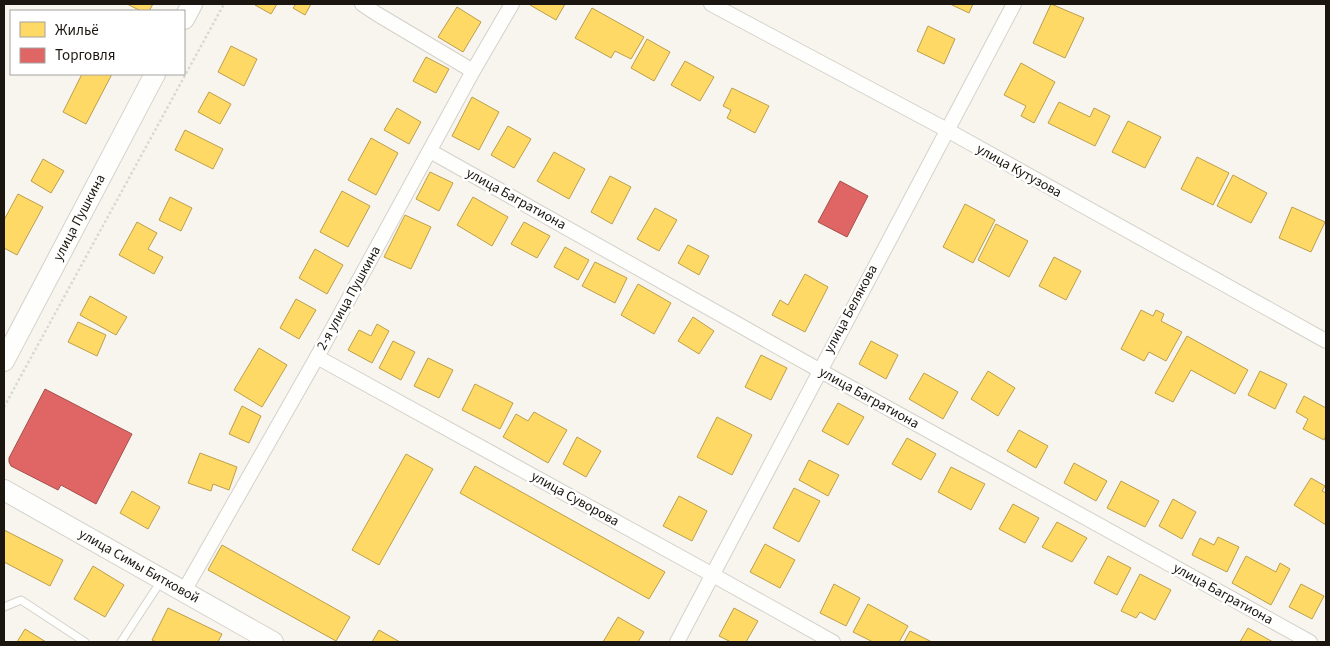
<svg xmlns="http://www.w3.org/2000/svg" width="1330" height="646" viewBox="0 0 1330 646" font-family="'Source Sans 3',sans-serif">
<style>
.homes{fill:#ffd966;stroke:#bb9f4c}
.shops{fill:#e06666;stroke:#a54e4c}
.lines{fill:none;stroke-linecap:round;stroke-linejoin:round}
.lane-casing{stroke:#d4d1ca;stroke-width:9}
.street-casing{stroke:#d4d1ca;stroke-width:16}
.secondary-casing{stroke:#d4d1ca;stroke-width:22}
.path{stroke:#d9d8d5;stroke-width:2.5;stroke-dasharray:2.5 2.5;stroke-linecap:butt}
.lane{stroke:#fefefc;stroke-width:7}
.street{stroke:#fefefc;stroke-width:14}
.secondary{stroke:#fefefc;stroke-width:20}
.labels{text-anchor:middle;dominant-baseline:central;stroke-width:5;stroke-linejoin:round;paint-order:stroke}
.street-label{font-size:14px;fill:#1b1710;stroke:#fff}
</style>
<rect width="100%" height="100%" fill="#f8f5ee"/>
<g class="homes">
<path d="M 127,4 L 153,4 L 149,11 L 141,11 Z"/>
<path d="M 256,4 L 277,4 L 271,14 L 255,5 Z"/>
<path d="M 296,4 L 311,4 L 305,15 L 293,8 Z"/>
<path d="M 530,4 L 565,4 L 556,20 L 530,5 Z"/>
<path d="M 950,4 L 973,4 L 969,13 Z"/>
<path d="M 1051,4 L 1084,18 L 1065,58 L 1033,43 Z"/>
<path d="M 457,7 L 481,22 L 463,52 L 438,37 Z"/>
<path d="M 592,8 L 644,37 L 631,59 L 615,51 L 611,58 L 575,38 Z"/>
<path d="M 928,26 L 955,39 L 944,64 L 917,51 Z"/>
<path d="M 647,39 L 670,52 L 654,81 L 631,68 Z"/>
<path d="M 231,46 L 257,59 L 244,86 L 218,72 Z"/>
<path d="M 426,57 L 449,69 L 436,93 L 413,81 Z"/>
<path d="M 685,61 L 714,77 L 700,101 L 671,85 Z"/>
<path d="M 1021,63 L 1055,82 L 1034,123 L 1021,116 L 1026,106 L 1004,95 Z"/>
<path d="M 82,74 L 112,74 L 86,124 L 63,112 Z"/>
<path d="M 732,88 L 769,106 L 755,133 L 727,118 L 731,110 L 723,106 Z"/>
<path d="M 209,92 L 231,104 L 220,124 L 198,112 Z"/>
<path d="M 472,97 L 499,112 L 479,150 L 452,136 Z"/>
<path d="M 1059,102 L 1090,117 L 1094,108 L 1110,116 L 1095,146 L 1048,123 Z"/>
<path d="M 397,108 L 421,122 L 409,144 L 384,130 Z"/>
<path d="M 1128,121 L 1161,137 L 1145,168 L 1112,152 Z"/>
<path d="M 508,126 L 531,139 L 514,168 L 491,155 Z"/>
<path d="M 185,130 L 223,149 L 213,169 L 175,150 Z"/>
<path d="M 371,138 L 398,153 L 376,195 L 348,180 Z"/>
<path d="M 554,152 L 585,169 L 569,199 L 537,181 Z"/>
<path d="M 1197,157 L 1229,173 L 1213,205 L 1181,189 Z"/>
<path d="M 43,159 L 64,171 L 51,193 L 31,181 Z"/>
<path d="M 430,172 L 453,183 L 439,211 L 416,199 Z"/>
<path d="M 1233,175 L 1267,193 L 1251,223 L 1217,206 Z"/>
<path d="M 610,176 L 631,187 L 612,224 L 591,212 Z"/>
<path d="M 342,191 L 370,206 L 348,247 L 320,232 Z"/>
<path d="M 18,194 L 43,207 L 17,255 L 4,248 L 4,220 Z"/>
<path d="M 170,197 L 192,208 L 181,231 L 159,220 Z"/>
<path d="M 473,197 L 508,217 L 492,246 L 457,225 Z"/>
<path d="M 965,204 L 995,220 L 973,263 L 943,247 Z"/>
<path d="M 1292,207 L 1325,222 L 1311,252 L 1279,238 Z"/>
<path d="M 655,208 L 677,220 L 659,251 L 637,239 Z"/>
<path d="M 405,215 L 431,227 L 411,269 L 384,257 Z"/>
<path d="M 137,222 L 157,233 L 148,249 L 163,257 L 154,274 L 119,255 Z"/>
<path d="M 524,222 L 550,236 L 537,258 L 511,244 Z"/>
<path d="M 996,224 L 1028,241 L 1009,277 L 978,260 Z"/>
<path d="M 688,245 L 709,256 L 699,275 L 678,263 Z"/>
<path d="M 565,247 L 589,260 L 578,280 L 554,267 Z"/>
<path d="M 315,249 L 343,265 L 327,294 L 299,278 Z"/>
<path d="M 1054,257 L 1081,271 L 1066,300 L 1039,286 Z"/>
<path d="M 595,262 L 627,278 L 615,303 L 582,286 Z"/>
<path d="M 805,274 L 828,287 L 805,332 L 772,315 L 780,300 L 788,305 Z"/>
<path d="M 638,284 L 671,303 L 654,334 L 621,315 Z"/>
<path d="M 90,296 L 127,317 L 116,335 L 80,315 Z"/>
<path d="M 296,299 L 316,310 L 299,339 L 280,328 Z"/>
<path d="M 1141,310 L 1153,316 L 1156,310 L 1164,314 L 1161,321 L 1182,332 L 1166,361 L 1149,352 L 1144,361 L 1121,349 Z"/>
<path d="M 693,317 L 714,331 L 699,354 L 678,341 Z"/>
<path d="M 78,322 L 106,335 L 97,356 L 68,342 Z"/>
<path d="M 377,324 L 389,331 L 372,363 L 348,350 L 359,330 L 371,336 Z"/>
<path d="M 1187,336 L 1248,370 L 1235,394 L 1191,370 L 1173,402 L 1155,393 Z"/>
<path d="M 393,341 L 415,352 L 401,380 L 379,368 Z"/>
<path d="M 871,341 L 898,355 L 886,379 L 859,364 Z"/>
<path d="M 259,348 L 287,365 L 262,407 L 234,390 Z"/>
<path d="M 761,355 L 787,368 L 771,400 L 745,387 Z"/>
<path d="M 428,358 L 453,370 L 439,398 L 414,386 Z"/>
<path d="M 988,371 L 1015,388 L 998,416 L 971,399 Z"/>
<path d="M 1260,371 L 1287,384 L 1275,409 L 1248,395 Z"/>
<path d="M 924,373 L 958,392 L 943,419 L 909,399 Z"/>
<path d="M 475,384 L 513,403 L 500,429 L 462,410 Z"/>
<path d="M 1304,396 L 1326,408 L 1326,435 L 1324,440 L 1303,429 L 1308,419 L 1296,412 Z"/>
<path d="M 838,403 L 864,417 L 848,445 L 822,431 Z"/>
<path d="M 242,406 L 261,416 L 249,443 L 229,434 Z"/>
<path d="M 534,412 L 567,430 L 548,463 L 503,437 L 516,414 L 528,421 Z"/>
<path d="M 717,417 L 752,435 L 732,475 L 697,457 Z"/>
<path d="M 1019,430 L 1048,446 L 1036,468 L 1007,451 Z"/>
<path d="M 577,437 L 601,451 L 586,477 L 563,464 Z"/>
<path d="M 907,438 L 936,454 L 921,480 L 892,464 Z"/>
<path d="M 200,453 L 237,467 L 229,490 L 213,484 L 211,491 L 188,483 Z"/>
<path d="M 406,454 L 433,469 L 379,565 L 352,550 Z"/>
<path d="M 809,460 L 839,475 L 828,496 L 799,480 Z"/>
<path d="M 1074,463 L 1107,481 L 1096,501 L 1064,483 Z"/>
<path d="M 475,466 L 665,572 L 649,599 L 460,493 Z"/>
<path d="M 951,467 L 985,484 L 971,510 L 938,492 Z"/>
<path d="M 1311,478 L 1325,486 L 1322,491 L 1326,493 L 1326,525 L 1294,505 Z"/>
<path d="M 1121,481 L 1159,501 L 1145,527 L 1107,508 Z"/>
<path d="M 794,488 L 820,501 L 799,542 L 773,528 Z"/>
<path d="M 132,491 L 160,507 L 148,529 L 120,513 Z"/>
<path d="M 679,496 L 707,511 L 692,541 L 663,526 Z"/>
<path d="M 1173,499 L 1196,512 L 1182,539 L 1159,526 Z"/>
<path d="M 1013,504 L 1039,518 L 1025,543 L 999,529 Z"/>
<path d="M 1057,522 L 1087,538 L 1072,562 L 1042,547 Z"/>
<path d="M 4,530 L 63,560 L 50,586 L 4,562 Z"/>
<path d="M 1218,537 L 1239,547 L 1227,572 L 1192,555 L 1200,538 L 1214,545 Z"/>
<path d="M 765,544 L 795,560 L 780,588 L 750,572 Z"/>
<path d="M 222,545 L 350,617 L 336,641 L 208,570 Z"/>
<path d="M 1108,556 L 1131,568 L 1117,595 L 1094,583 Z"/>
<path d="M 1246,556 L 1276,572 L 1280,563 L 1290,569 L 1271,605 L 1232,583 Z"/>
<path d="M 93,566 L 124,585 L 105,617 L 74,599 Z"/>
<path d="M 1140,574 L 1171,590 L 1155,620 L 1140,612 L 1136,618 L 1121,611 Z"/>
<path d="M 834,584 L 860,598 L 846,626 L 820,613 Z"/>
<path d="M 1301,584 L 1324,596 L 1312,619 L 1289,607 Z"/>
<path d="M 868,604 L 908,626 L 899,642 L 873,642 L 853,632 Z"/>
<path d="M 168,608 L 222,634 L 218,642 L 156,642 L 152,640 Z"/>
<path d="M 734,608 L 758,621 L 746,642 L 731,642 L 719,636 Z"/>
<path d="M 618,617 L 644,632 L 638,642 L 603,642 Z"/>
<path d="M 1248,628 L 1273,642 L 1240,642 Z"/>
<path d="M 25,629 L 46,642 L 17,642 Z"/>
<path d="M 379,630 L 400,642 L 372,642 Z"/>
<path d="M 910,631 L 932,642 L 904,642 Z"/>
</g>
<g class="shops">
<path d="M 840,181 L 868,196 L 847,237 L 818,222 Z"/>
<path d="M 45,389 L 132,434 L 96,504 L 61,485 L 58,490 L 11,466 L 9,462 L 9,458 Z"/>
</g>
<g class="lines">
<defs>
<g id="lane">
<path d="M 4,607 L 21,600 L 85,642"/>
<path d="M 121,642 L 161,581"/>
</g>
<g id="street">
<path d="M 362,4 L 377,14 L 473,71"/>
<path d="M 711,4 L 947,130 L 1326,341"/>
<path d="M 430,151 L 819,370 L 1310,642"/>
<path d="M 317,357 L 713,575 L 833,642"/>
<path d="M 184,591 L 317,357 L 473,71 L 512,4"/>
<path d="M 677,642 L 1014,4"/>
</g>
<g id="secondary">
<path d="M 184,19 L 192,4"/>
<path id="s1" d="M 4,361 L 155,74"/>
<path id="s2" d="M 4,490 L 273,642"/>
</g>
</defs>
<use href="#lane" class="lane-casing"/>
<use href="#street" class="street-casing"/>
<use href="#secondary" class="secondary-casing"/>
<path class="path" d="M 4,407 L 224,4"/>
<use href="#lane" class="lane"/>
<use href="#street" class="street"/>
<use href="#secondary" class="secondary"/>
</g>
<g class="labels">
<g class="street-label">
<text transform="translate(1019 171) rotate(29)">улица Кутузова</text>
<text transform="translate(516 199) rotate(29)">улица Багратиона</text>
<text stroke="none"><textPath href="#s1" startOffset="162">улица Пушкина</textPath></text>
<text transform="translate(349 298) rotate(-61)">2-я улица Пушкина</text>
<text transform="translate(851 309) rotate(-62)">улица Белякова</text>
<text transform="translate(869 398) rotate(29)">улица Багратиона</text>
<text transform="translate(575 499) rotate(29)">улица Суворова</text>
<text stroke="none"><textPath href="#s2" startOffset="155">улица Симы Битковой</textPath></text>
<text transform="translate(1223 594) rotate(29)">улица Багратиона</text>
</g>
</g>
<rect width="1330" height="646" fill="none" stroke="#1b1710" stroke-width="10"/>
<rect x="10" y="10" width="175" height="65" fill="#ffffff" stroke="#a4a29f"/>
<rect x="20" y="22" width="25" height="15" fill="#ffd966" stroke="#a4a29f"/>
<text x="55" y="35" font-size="15" fill="#1b1710">Жильё</text>
<rect x="20" y="48" width="25" height="15" fill="#e06666" stroke="#a4a29f"/>
<text x="55" y="60" font-size="15" fill="#1b1710">Торговля</text>
</svg>
